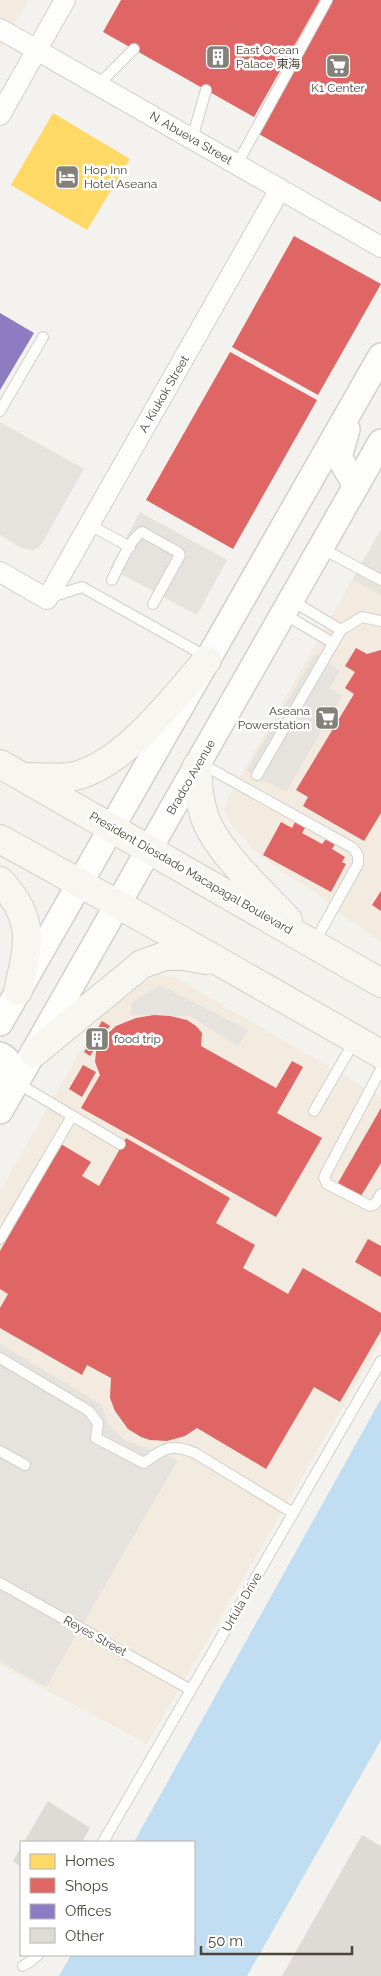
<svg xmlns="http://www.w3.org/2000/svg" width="381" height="1976" viewBox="0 0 381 1976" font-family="Raleway,'Noto Sans SC',sans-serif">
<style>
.residential{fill:#e7e4dc}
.commercial{fill:#f3ebdf}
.parking{fill:#e6e3df}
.water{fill:#c0ddf1}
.homes{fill:#ffd966}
.shops{fill:#e06666}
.offices{fill:#8e7cc3}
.building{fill:#dedbd6}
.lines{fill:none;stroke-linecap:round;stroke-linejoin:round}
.service-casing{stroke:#d2d0cb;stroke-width:12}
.minor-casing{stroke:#d2d0cb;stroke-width:22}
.tertiary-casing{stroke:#d2d0cb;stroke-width:28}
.secondary-casing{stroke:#d3cfc5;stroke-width:30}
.service{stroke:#fdfdfc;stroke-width:10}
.minor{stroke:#fdfdfc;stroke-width:20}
.tertiary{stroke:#fdfdfc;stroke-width:25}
.secondary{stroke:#f7f6f1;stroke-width:28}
.labels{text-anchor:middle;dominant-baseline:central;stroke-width:5;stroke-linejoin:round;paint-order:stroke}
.poi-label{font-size:12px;fill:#4b4439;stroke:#fff;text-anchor:start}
.street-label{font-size:12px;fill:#4b4439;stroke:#fff}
</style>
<rect width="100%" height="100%" fill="#f4f2ee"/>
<path class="residential" d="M 381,529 L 381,596 L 352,580 Z"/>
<g class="commercial">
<path d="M 0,0 L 29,0 L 0,49 Z"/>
<path d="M 352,580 L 381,596 L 381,942 L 340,913 L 318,895 L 278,869 L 251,847 L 229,822 L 225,812 L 226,802 Z"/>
<path d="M 159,974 L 176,978 L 381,1097 L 381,1341 L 147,1744 L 0,1665 L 0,1191 L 100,1017 L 135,986 Z"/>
</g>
<g class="parking">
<path d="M 0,422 L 84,469 L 41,545 L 35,550 L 23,549 L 0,535 Z"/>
<path d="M 140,512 L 227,560 L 197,615 L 110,568 Z"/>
<path d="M 315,654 L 340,670 L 330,688 L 342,696 L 286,792 L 246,771 Z"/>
<path d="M 160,985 L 248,1030 L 238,1046 L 189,1016 L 130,1015 L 132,1002 Z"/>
<path d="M 0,1344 L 102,1405 L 108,1424 L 125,1440 L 178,1460 L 46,1687 L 0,1661 Z"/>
</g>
<path class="water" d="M 381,1399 L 381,1740 L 247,1976 L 59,1976 L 71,1955 L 194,1955 L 194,1842 L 134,1842 Z"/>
<path class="homes" d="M 53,113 L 130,159 L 87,230 L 11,185 Z"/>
<g class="shops">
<path d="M 121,0 L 320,0 L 254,117 L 103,32 Z"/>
<path d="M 331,0 L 381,0 L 381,202 L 257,133 Z"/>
<path d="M 294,236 L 381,284 L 318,395 L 232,347 Z"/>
<path d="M 230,352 L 317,400 L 233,549 L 146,500 Z"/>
<path d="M 356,648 L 367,654 L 381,650 L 381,813 L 364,841 L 303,806 L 308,797 L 296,790 L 354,694 L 345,688 L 355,672 L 345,666 Z"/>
<path d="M 281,822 L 292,828 L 295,822 L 305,828 L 302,833 L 322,844 L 326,839 L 335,844 L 332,849 L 345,857 L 342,862 L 346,864 L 331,892 L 263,855 Z"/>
<path d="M 381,891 L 381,911 L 372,905 Z"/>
<path d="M 154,1015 L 170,1016 L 187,1020 L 196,1026 L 202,1033 L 201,1046 L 276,1088 L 292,1061 L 303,1067 L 277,1113 L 322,1138 L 276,1217 L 81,1108 L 100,1075 L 95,1062 L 96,1052 L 99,1044 L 105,1036 L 116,1026 L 136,1018 Z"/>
<path d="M 102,1021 L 110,1026 L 90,1056 L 84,1052 Z"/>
<path d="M 83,1065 L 96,1072 L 82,1097 L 69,1089 Z"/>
<path d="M 381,1108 L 381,1163 L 361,1196 L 338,1183 Z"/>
<path d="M 126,1138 L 230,1198 L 216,1223 L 255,1245 L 243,1268 L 288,1294 L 303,1268 L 381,1313 L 381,1331 L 340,1402 L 314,1387 L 266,1469 L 197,1428 L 185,1436 L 167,1441 L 150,1440 L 141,1437 L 128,1429 L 115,1411 L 110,1398 L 111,1378 L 87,1365 L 82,1375 L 0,1328 L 0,1308 L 8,1294 L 0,1289 L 0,1251 L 61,1144 L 91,1162 L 82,1176 L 99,1186 Z"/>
<path d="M 368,1239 L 381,1246 L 381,1277 L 355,1262 Z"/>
</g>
<path class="offices" d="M 0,313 L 34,333 L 0,390 Z"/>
<g class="building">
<path d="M 48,1801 L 90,1828 L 82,1842 L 24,1842 Z"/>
<path d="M 362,1835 L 381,1846 L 381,1976 L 282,1976 Z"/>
<path d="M 21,1847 L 21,1867 L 13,1861 Z"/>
</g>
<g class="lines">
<defs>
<g id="service">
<path d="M 98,85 L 134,49"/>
<path d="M 192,139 L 206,90"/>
<path d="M 237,164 L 327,0"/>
<path d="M 0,411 L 43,337"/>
<path d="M 90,525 L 130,547"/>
<path d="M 321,548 L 381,580"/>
<path d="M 112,580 C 118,568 131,537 142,532 L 178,552 L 180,555 L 153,604"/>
<path d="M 48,598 L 82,587 L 207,657"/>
<path d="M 291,600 L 341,630"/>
<path d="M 284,614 L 333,643"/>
<path d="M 200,763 L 353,848 L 358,855 L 358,864 L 314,943"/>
<path d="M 257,775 L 341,630 L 362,617 L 381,621"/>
<path d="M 381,1069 L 324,1177 L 327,1184 L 370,1206 L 375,1204 L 381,1194"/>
<path d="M 17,1083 L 120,1144"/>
<path d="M 314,1111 L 355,1040"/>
<path d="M 0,1239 L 72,1116"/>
<path d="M 0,1358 L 89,1411 L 98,1423 L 96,1438 L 144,1463 C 164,1448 171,1443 195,1453 L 293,1513"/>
<path d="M 0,1451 L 25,1465"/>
<path d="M 0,1583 L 191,1690"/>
<path d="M 103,1842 L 381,1361"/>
<path d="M 23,1966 L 31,1961 L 38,1955"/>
</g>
<g id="minor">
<path d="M 0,29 L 381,247"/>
<path d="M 0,115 L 65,0"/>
<path d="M 0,572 L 47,599 L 280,189"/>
</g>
<g id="tertiary">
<path d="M 347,429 L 339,457 L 356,486"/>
<path d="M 0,1023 L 381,356"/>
<path d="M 0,1055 C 17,1063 7,1078 0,1090"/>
<path d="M 0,1111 L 381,442"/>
</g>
<g id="secondary">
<path d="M 0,764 L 381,983"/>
<path d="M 197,766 C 198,786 199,804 207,823 C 222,856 263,893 288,920"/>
<path d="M 25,777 C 41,777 59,779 75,776 C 125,764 174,698 207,660"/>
<path d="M 0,839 L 146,920 L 381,1054"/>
<path d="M 0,881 C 36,919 29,944 18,991"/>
<path d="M 34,1053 L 142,964 L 165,956 L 183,956 L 206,960"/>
</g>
</defs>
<use href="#service" class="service-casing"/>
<use href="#minor" class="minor-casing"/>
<use href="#tertiary" class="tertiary-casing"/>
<use href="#secondary" class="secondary-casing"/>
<use href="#service" class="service"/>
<use href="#minor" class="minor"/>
<use href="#tertiary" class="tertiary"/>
<use href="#secondary" class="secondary"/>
</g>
<defs>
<symbol id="building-square" viewBox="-11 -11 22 22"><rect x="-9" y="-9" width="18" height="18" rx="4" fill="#868178" stroke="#fff"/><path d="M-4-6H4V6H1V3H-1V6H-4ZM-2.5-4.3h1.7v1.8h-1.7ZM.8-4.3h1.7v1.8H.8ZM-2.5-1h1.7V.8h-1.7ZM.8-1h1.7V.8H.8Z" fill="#fff"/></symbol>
<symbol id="supermarket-square" viewBox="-11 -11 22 22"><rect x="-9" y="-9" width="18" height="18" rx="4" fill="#868178" stroke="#fff"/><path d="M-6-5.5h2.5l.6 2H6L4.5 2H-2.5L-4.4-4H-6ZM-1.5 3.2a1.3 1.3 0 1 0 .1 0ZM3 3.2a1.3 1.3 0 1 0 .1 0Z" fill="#fff"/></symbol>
<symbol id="hotel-square" viewBox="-11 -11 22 22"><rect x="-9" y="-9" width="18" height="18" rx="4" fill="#868178" stroke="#fff"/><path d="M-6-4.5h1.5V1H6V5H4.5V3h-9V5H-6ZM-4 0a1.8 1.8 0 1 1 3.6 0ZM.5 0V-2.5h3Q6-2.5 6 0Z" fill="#fff"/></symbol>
</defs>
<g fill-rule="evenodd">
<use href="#building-square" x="204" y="43" width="28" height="28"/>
<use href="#supermarket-square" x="324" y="52" width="28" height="28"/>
<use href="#hotel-square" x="53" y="163" width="28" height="28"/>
<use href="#supermarket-square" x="313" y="704" width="28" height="28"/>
<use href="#building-square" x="83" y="1025" width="28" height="28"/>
</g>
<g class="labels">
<g class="poi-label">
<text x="236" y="50">East Ocean<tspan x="236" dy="14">Palace 東海</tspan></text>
<text x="338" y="88" text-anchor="middle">K1 Center</text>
<text x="84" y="170">Hop Inn<tspan x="84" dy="14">Hotel Aseana</tspan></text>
<text x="310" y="711" text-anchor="end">Aseana<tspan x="310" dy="14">Powerstation</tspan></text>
<text x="114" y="1039">food trip</text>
</g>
<g class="street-label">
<text transform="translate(191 138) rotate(30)">N. Abueva Street</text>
<text transform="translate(164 394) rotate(-60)">A. Kiukok Street</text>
<text transform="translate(191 777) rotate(-60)">Bradco Avenue</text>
<text transform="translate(191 873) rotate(30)">President Diosdado Macapagal Boulevard</text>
<text transform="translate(242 1602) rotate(-60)">Urtula Drive</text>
<text transform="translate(95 1636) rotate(29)">Reyes Street</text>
</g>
</g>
<rect x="20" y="1841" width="175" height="115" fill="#ffffff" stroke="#b7b4b0"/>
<rect x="30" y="1854" width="25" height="15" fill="#ffd966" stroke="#b7b4b0"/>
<text x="65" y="1866" font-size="15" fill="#4b4439">Homes</text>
<rect x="30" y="1878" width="25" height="15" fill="#e06666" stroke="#b7b4b0"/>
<text x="65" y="1891" font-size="15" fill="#4b4439">Shops</text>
<rect x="30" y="1904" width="25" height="15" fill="#8e7cc3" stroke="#b7b4b0"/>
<text x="65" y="1916" font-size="15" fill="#4b4439">Offices</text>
<rect x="30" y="1928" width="25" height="15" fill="#dedbd6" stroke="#b7b4b0"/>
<text x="65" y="1941" font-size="15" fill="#4b4439">Other</text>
<path d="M201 1946v8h151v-8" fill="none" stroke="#4b4439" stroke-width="2.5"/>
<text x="208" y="1946" font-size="15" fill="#4b4439" stroke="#ffffff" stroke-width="4" paint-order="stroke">50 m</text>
</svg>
